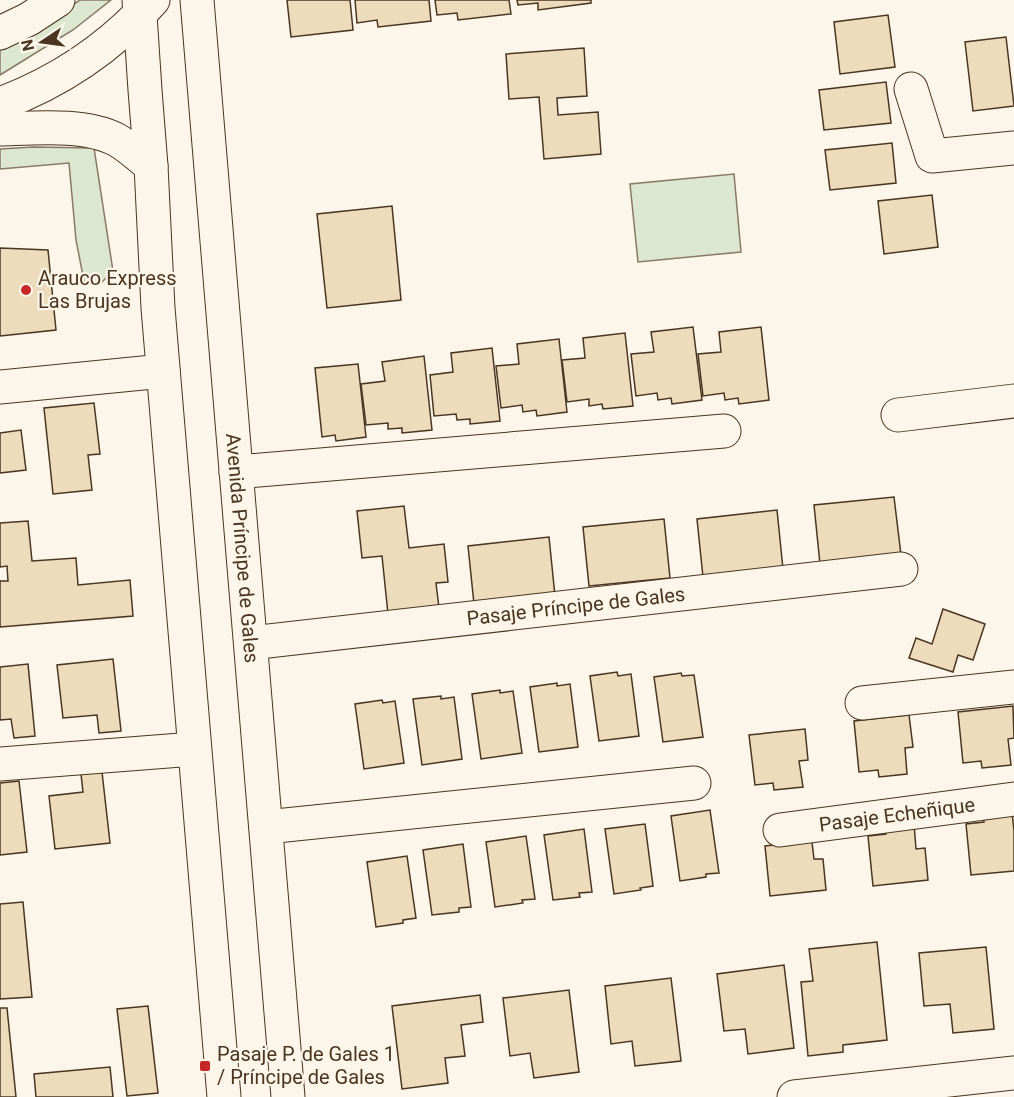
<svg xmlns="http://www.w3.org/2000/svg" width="1014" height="1097" viewBox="0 0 1014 1097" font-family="Roboto,sans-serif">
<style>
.green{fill:#dce7d0;stroke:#887966;stroke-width:1.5}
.building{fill:#ecdcbc;stroke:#4a3520;stroke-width:1.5}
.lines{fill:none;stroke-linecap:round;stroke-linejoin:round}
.minor-casing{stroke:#4a3520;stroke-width:35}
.secondary-casing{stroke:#4a3520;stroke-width:35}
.primary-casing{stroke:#4a3520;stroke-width:35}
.minor{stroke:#fbf6e9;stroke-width:33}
.secondary{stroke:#fbf6e9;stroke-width:33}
.primary{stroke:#fbf6e9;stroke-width:33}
.poi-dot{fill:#c62828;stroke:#fbf6e9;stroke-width:2}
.labels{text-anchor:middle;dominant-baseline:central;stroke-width:4.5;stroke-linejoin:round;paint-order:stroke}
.poi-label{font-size:20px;fill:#4a3520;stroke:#fbf6e9;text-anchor:start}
.street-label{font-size:20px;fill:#4a3520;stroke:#fbf6e9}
</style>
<rect width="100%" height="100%" fill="#fbf6e9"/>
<g class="green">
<path d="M 80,0 L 111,0 L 73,30 L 0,75 L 0,46 L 22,38 Z"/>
<path d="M 33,147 L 94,148 L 113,271 L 100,284 L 84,281 L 76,240 L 69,163 L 0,169 L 0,149 Z"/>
<path d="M 734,174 L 741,252 L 638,262 L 630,184 Z"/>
</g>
<g class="building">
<path d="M 287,0 L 350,0 L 353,30 L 291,37 Z"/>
<path d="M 355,0 L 429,0 L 431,21 L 378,27 L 377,20 L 357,23 Z"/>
<path d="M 435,0 L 509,0 L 511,14 L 458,20 L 457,13 L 437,15 Z"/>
<path d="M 517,0 L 591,0 L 591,3 L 538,10 L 538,3 L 518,5 Z"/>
<path d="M 888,15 L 895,67 L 840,74 L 834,22 Z"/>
<path d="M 1006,37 L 1014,106 L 973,111 L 965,42 Z"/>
<path d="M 584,48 L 587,96 L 557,98 L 558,115 L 598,112 L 601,154 L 544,159 L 539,97 L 509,99 L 506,54 Z"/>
<path d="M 886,82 L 891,123 L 824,130 L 819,90 Z"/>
<path d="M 892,143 L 896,183 L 830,190 L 825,150 Z"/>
<path d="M 932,195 L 938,247 L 884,254 L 878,201 Z"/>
<path d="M 392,206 L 401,300 L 327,308 L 317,214 Z"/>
<path d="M 0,248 L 48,250 L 56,330 L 0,336 Z"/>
<path d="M 693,327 L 702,400 L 672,404 L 671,398 L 658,400 L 657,393 L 636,396 L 631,354 L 654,352 L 651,332 Z"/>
<path d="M 761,327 L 769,400 L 739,404 L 738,398 L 725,400 L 724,393 L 703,396 L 698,354 L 721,352 L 719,332 Z"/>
<path d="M 625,333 L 633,406 L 603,409 L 602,404 L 589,406 L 589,399 L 567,402 L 562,360 L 585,358 L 583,338 Z"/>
<path d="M 559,339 L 567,412 L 537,416 L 536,410 L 523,412 L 522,405 L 501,408 L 496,366 L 519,364 L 517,344 Z"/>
<path d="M 492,348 L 500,421 L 470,424 L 470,419 L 457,420 L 456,414 L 434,416 L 430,375 L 453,372 L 451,353 Z"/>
<path d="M 424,356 L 432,430 L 402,433 L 402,428 L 388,429 L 388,423 L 366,425 L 361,384 L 385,381 L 382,362 Z"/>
<path d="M 358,364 L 366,437 L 336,441 L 335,435 L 322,437 L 315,368 Z"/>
<path d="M 94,403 L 100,454 L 88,455 L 92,490 L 53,494 L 44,408 Z"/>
<path d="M 21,430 L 26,470 L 0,473 L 0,433 Z"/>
<path d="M 894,497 L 901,555 L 820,564 L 814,505 Z"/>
<path d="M 404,506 L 409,548 L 444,544 L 448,582 L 436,583 L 439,608 L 388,614 L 382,556 L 362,558 L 357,511 Z"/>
<path d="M 777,510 L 783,569 L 703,577 L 697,519 Z"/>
<path d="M 664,519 L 670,578 L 589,586 L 583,527 Z"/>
<path d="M 28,521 L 32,561 L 76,558 L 78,585 L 130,580 L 133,616 L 0,627 L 0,581 L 8,581 L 7,566 L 0,567 L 0,523 Z"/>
<path d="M 549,537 L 555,596 L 474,604 L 468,546 Z"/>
<path d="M 943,609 L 985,624 L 973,660 L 958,655 L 953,672 L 909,658 L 916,638 L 932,644 Z"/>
<path d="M 113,659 L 121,731 L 99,733 L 97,715 L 63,718 L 57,665 Z"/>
<path d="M 28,664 L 35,736 L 14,738 L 11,719 L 0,720 L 0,667 Z"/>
<path d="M 617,672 L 618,676 L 631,674 L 639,736 L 599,741 L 590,676 Z"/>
<path d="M 681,673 L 682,676 L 694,675 L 703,737 L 663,742 L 654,677 Z"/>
<path d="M 557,683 L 557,686 L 570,684 L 578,747 L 539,752 L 530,687 Z"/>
<path d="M 500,690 L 500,693 L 513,691 L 522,753 L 481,759 L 472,694 Z"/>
<path d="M 441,696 L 441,699 L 454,697 L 462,759 L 422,765 L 413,699 Z"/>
<path d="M 382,700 L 383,703 L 395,701 L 404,763 L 364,769 L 355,704 Z"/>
<path d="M 1013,706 L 1014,738 L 1008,739 L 1011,765 L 982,768 L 981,761 L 963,763 L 958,712 Z"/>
<path d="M 909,715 L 913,747 L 905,748 L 907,774 L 879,777 L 878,770 L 859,772 L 854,721 Z"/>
<path d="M 805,729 L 808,760 L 799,761 L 803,787 L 774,790 L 773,783 L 755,785 L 749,735 Z"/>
<path d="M 102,772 L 110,843 L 55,849 L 49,796 L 83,792 L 81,774 Z"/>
<path d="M 19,781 L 27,852 L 0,855 L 0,783 Z"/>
<path d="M 710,810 L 719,873 L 706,874 L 706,877 L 680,881 L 671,816 Z"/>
<path d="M 1012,812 L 1014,831 L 1014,871 L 971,875 L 966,824 L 984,822 L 983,815 Z"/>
<path d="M 645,824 L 653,886 L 640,888 L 641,890 L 614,894 L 605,829 Z"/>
<path d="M 914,824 L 916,849 L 925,848 L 928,880 L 873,886 L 868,836 L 886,834 L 885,827 Z"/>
<path d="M 584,829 L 592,892 L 579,893 L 580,897 L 553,900 L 544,835 Z"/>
<path d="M 811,834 L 814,859 L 823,859 L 826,890 L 770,896 L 765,846 L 783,844 Z"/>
<path d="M 526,836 L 535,899 L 522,900 L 523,903 L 495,907 L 486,842 Z"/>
<path d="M 463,844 L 471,907 L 459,908 L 459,912 L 432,915 L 423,850 Z"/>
<path d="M 407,856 L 416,918 L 403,920 L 403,923 L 376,927 L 367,862 Z"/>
<path d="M 23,902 L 32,997 L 0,999 L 0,904 Z"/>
<path d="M 877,942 L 887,1040 L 843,1045 L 843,1052 L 808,1056 L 801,982 L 813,981 L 809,949 Z"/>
<path d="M 986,947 L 994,1029 L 953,1033 L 950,1004 L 924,1006 L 919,953 Z"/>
<path d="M 784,965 L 794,1048 L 748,1054 L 745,1029 L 724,1031 L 717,974 Z"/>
<path d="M 671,978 L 681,1061 L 635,1066 L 632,1041 L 611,1044 L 605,986 Z"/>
<path d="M 569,990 L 579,1072 L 534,1078 L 530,1053 L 510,1056 L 503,998 Z"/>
<path d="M 480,995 L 483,1022 L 461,1025 L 465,1056 L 445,1058 L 448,1083 L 402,1089 L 392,1006 Z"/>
<path d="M 148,1006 L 158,1093 L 127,1096 L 117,1009 Z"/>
<path d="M 0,1008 L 7,1008 L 16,1097 L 0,1097 Z"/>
<path d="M 110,1067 L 113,1097 L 36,1097 L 34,1074 Z"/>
</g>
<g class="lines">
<defs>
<g id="minor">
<path d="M 911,89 L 932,156 L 1014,148"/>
<path d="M 0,387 L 163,371"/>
<path d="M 898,415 L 1014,401"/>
<path d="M 236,472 L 724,431"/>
<path id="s1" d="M 251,643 L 901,569"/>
<path d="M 862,703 L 1014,687"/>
<path d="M 0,764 L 194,749"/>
<path d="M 266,827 L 694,783"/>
<path id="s2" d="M 780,830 L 1014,799"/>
<path d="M 794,1097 L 1014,1073"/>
</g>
<g id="secondary">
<path d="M 139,0 L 145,90 L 151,166 L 158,308 L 224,1097"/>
<path id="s3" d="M 197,0 L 288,1097"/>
</g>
<g id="primary">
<path d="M 0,33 L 29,19 L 58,0"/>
<path d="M 0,104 C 59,82 111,47 153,0"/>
<path d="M 0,129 C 34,128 86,123 117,140 C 129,147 140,157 151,166"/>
</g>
</defs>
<use href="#minor" class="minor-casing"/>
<use href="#secondary" class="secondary-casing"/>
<use href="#primary" class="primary-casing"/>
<use href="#minor" class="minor"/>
<use href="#secondary" class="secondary"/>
<use href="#primary" class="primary"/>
</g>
<g class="poi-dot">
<circle cx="26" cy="290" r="6"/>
<rect x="199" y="1060" width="12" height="12" rx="3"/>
</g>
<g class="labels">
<g class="poi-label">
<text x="38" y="278">Arauco Express<tspan x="38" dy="23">Las Brujas</tspan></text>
<text x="217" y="1054">Pasaje P. de Gales 1<tspan x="217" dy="23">/ Príncipe de Gales</tspan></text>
</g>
<g class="street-label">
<text stroke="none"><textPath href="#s3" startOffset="550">Avenida Príncipe de Gales</textPath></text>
<text stroke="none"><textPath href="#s1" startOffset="327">Pasaje Príncipe de Gales</textPath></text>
<text stroke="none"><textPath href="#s2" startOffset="118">Pasaje Echeñique</textPath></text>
</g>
</g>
<g transform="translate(42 42) rotate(257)" stroke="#fbf6e9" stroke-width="4.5" paint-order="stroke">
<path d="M0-4.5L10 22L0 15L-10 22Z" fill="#4a3520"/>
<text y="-9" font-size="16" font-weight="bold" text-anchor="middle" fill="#4a3520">N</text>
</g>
</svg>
